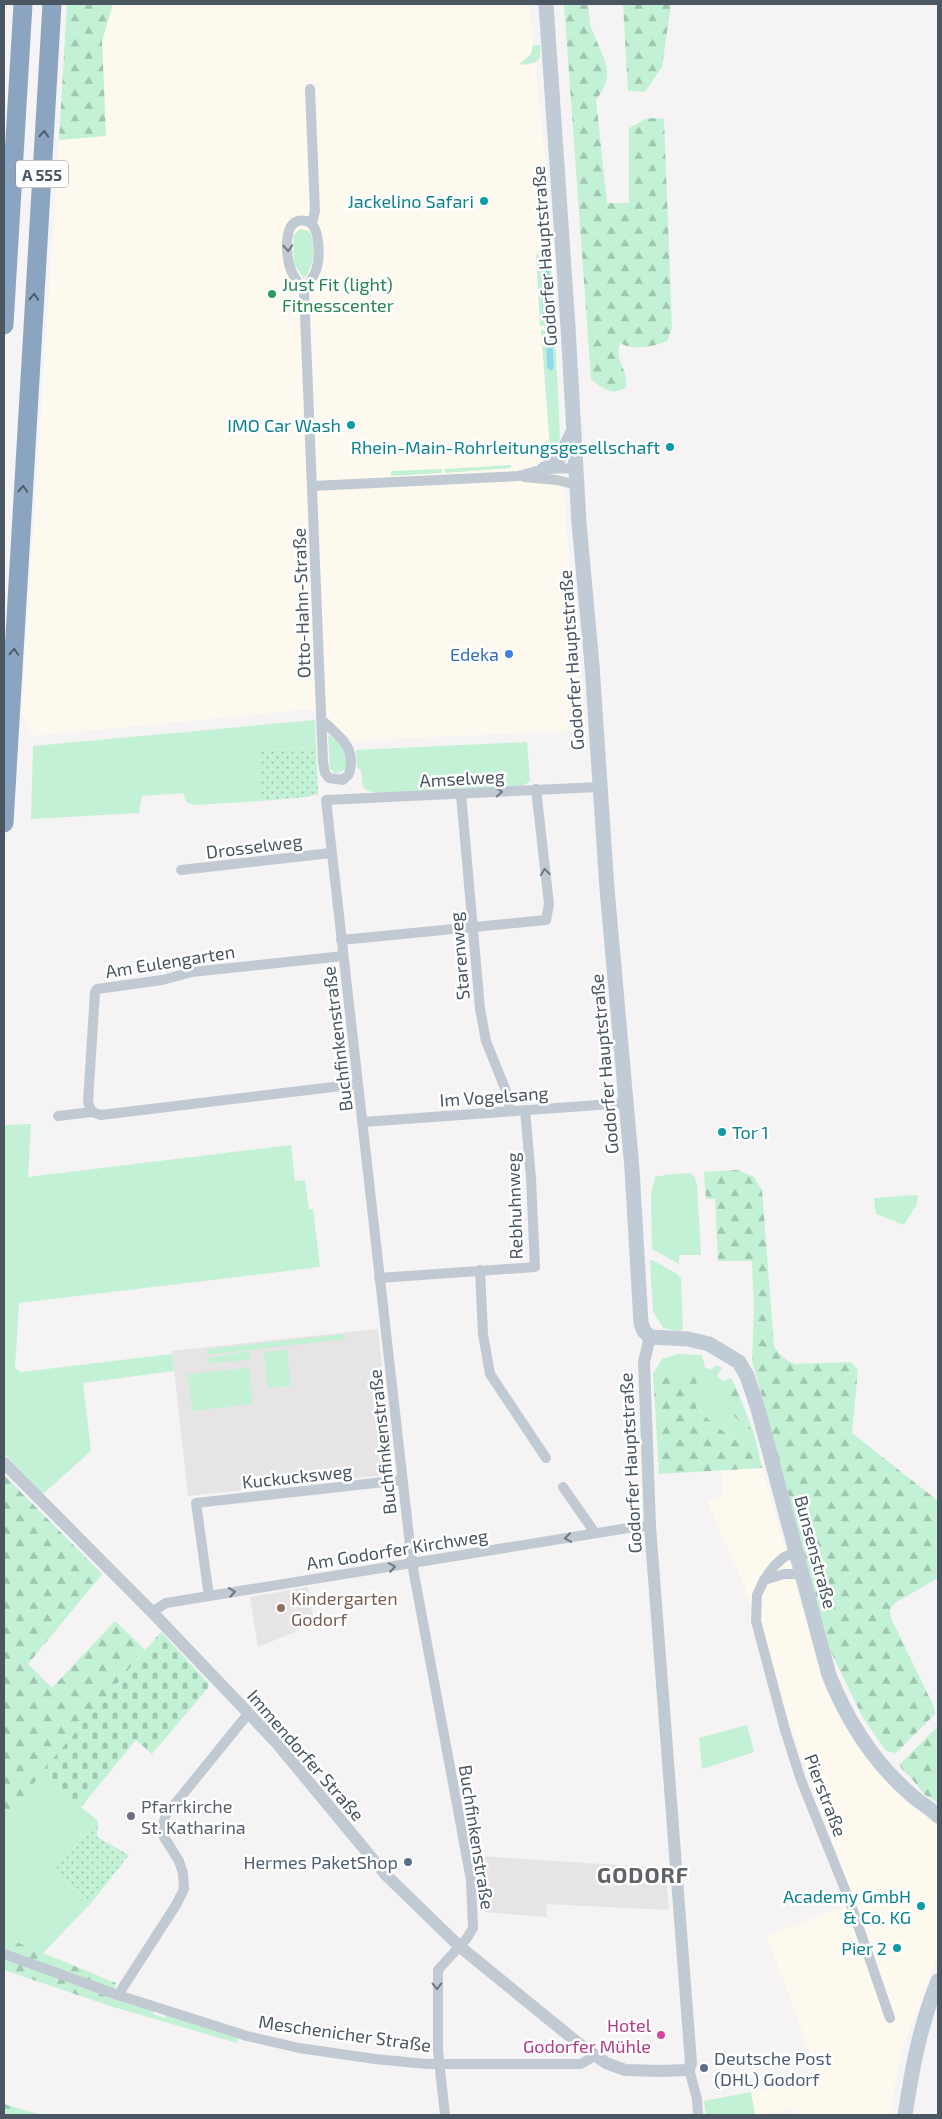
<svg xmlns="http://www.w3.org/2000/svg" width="942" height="2119" viewBox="0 0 942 2119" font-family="'Exo 2',sans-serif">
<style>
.commercial{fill:#fdf9ef}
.education{fill:#e6e4e5}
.green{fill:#c3f1d5}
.forest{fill:url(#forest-firs)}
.cemetery{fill:url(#cemetery-stones)}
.park{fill:url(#park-dots)}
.water{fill:#90daee}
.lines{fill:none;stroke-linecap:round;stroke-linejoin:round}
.minor{stroke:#c1cad2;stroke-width:10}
.tertiary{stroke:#c1cad2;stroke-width:12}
.secondary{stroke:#c1cbd6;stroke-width:15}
.motorway{stroke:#8ba5c1;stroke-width:19}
.oneway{stroke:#505e6b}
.oneway2{stroke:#6e7983}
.culture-dot{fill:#0f9aa8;stroke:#fff;stroke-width:2}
.leisure-dot{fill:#2e9e5b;stroke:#fff;stroke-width:2}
.shop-dot{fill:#3f7fe0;stroke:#fff;stroke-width:2}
.education-dot{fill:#8d6e63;stroke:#fff;stroke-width:2}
.worship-dot{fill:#6b7280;stroke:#fff;stroke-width:2}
.service-dot{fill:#5c6f8a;stroke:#fff;stroke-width:2}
.hotel-dot{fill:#d1479c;stroke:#fff;stroke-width:2}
.labels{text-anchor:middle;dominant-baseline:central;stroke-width:5;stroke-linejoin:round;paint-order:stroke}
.shield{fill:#fff;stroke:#808990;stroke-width:1}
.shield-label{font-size:16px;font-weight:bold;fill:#4a5661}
.culture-label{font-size:18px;fill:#0d838f;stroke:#fff;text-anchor:end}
.street-label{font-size:18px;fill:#4a5661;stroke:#fff}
.leisure-label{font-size:18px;fill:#27864d;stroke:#fff;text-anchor:start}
.shop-label{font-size:18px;fill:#366cbe;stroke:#fff;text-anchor:end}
.education-label{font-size:18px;fill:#785e54;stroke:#fff;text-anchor:start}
.worship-label{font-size:18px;fill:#5b616d;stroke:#fff;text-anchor:start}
.service-label{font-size:18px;fill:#4e5e75;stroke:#fff;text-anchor:end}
.hotel-label{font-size:18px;fill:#b23c85;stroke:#fff;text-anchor:end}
.district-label{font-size:22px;font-weight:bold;letter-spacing:1px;fill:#5f6368;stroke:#fff}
</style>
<defs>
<pattern id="forest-firs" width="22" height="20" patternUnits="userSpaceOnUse" patternTransform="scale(1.25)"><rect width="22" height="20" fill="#c3f1d5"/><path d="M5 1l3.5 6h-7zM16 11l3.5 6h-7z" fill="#a0c6b0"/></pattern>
<pattern id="cemetery-stones" width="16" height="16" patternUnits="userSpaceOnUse" patternTransform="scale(1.25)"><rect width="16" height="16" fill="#c3f1d5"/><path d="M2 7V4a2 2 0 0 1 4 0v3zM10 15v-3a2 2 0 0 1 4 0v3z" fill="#a0c6b0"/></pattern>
<pattern id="park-dots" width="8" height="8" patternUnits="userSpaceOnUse" patternTransform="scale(1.25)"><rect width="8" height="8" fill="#c3f1d5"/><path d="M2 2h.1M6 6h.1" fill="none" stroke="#a0c6b0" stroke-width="1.8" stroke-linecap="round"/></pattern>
</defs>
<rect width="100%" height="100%" fill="#f5f3f3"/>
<g class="commercial">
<path d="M 113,4 L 529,4 L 555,254 L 560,449 L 584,730 L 353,741 L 314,709 L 33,736 L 21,713 L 59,140 L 106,135 L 102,41 Z"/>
<path d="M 762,1468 L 823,1679 L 872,1765 L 938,1825 L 938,1956 L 900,2055 L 890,2115 L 795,2115 L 793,2108 L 765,2115 L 755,2115 L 751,2092 L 794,2084 L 818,2074 L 767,1936 L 854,1903 L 791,1727 L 745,1587 L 707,1501 L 723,1498 L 722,1471 Z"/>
</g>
<g class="education">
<path d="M 378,1329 L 394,1474 L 188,1496 L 172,1351 Z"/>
<path d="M 308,1587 L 313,1618 L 308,1624 L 293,1633 L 258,1647 L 250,1597 Z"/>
<path d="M 477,1856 L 665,1868 L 669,1910 L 546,1904 L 547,1917 L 484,1912 L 483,1885 Z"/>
</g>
<g class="green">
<path d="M 533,45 L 540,45 C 542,62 538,63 521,65 L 520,63 L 531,54 Z"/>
<path d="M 300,229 L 309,231 C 317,244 314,267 304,279 L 294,264 L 293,236 Z"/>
<path d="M 536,254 L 551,261 L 554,325 L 540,326 Z"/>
<path d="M 541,330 L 555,330 L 560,435 L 559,444 L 556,451 L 550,449 Z"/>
<path d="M 511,465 L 511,468 L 445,473 L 445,469 Z"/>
<path d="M 442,469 L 442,473 L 391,476 L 391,471 Z"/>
<path d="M 315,720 L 316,748 L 261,750 L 261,801 L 195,805 L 186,802 L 183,793 L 142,796 L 139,813 L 31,819 L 33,746 Z"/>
<path d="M 328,735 C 342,742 347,753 346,768 L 339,773 L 334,773 L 330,768 Z"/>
<path d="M 527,742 L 530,781 L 523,786 L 378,793 L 368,791 L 363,787 L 361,770 L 357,768 L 356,750 Z"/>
<path d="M 31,1124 L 28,1177 L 291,1145 L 295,1181 L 305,1180 L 309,1209 L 313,1209 L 320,1267 L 19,1303 L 15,1368 L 21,1372 L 172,1354 L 174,1371 L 83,1383 L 91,1451 L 43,1494 L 4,1454 L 4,1125 Z"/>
<path d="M 690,1173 L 694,1176 L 697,1184 L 701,1255 L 679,1255 L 679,1264 L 652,1249 L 651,1194 L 655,1177 L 665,1175 Z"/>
<path d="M 918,1195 L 917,1204 L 904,1225 L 876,1214 L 874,1198 Z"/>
<path d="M 652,1260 L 676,1273 L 681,1278 L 683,1329 L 678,1331 L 663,1328 L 653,1311 L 650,1261 Z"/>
<path d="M 345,1334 L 345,1339 L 207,1355 L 207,1349 Z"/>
<path d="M 287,1350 L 291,1386 L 268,1388 L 264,1352 Z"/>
<path d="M 249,1351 L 250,1360 L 208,1363 L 208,1358 Z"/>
<path d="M 678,1354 L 702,1355 L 705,1368 L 712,1369 L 717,1365 L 722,1368 L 717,1376 L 723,1381 L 731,1378 L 735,1385 L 726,1386 C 732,1403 736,1424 753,1431 L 756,1441 L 752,1440 L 744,1445 L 711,1423 L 696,1406 L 698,1388 L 671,1371 L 654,1389 L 653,1374 L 662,1359 Z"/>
<path d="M 249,1368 L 253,1404 L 192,1411 L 188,1374 Z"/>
<path d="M 747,1725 L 754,1752 L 702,1769 L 699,1738 Z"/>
<path d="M 40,1774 L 97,1820 L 54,1871 L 91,1903 L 42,1954 L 4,1937 L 4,1819 Z"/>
<path d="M 112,1997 L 154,2010 L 153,2014 L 165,2018 L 167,2015 L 238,2038 L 237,2043 L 110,2006 Z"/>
<path d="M 751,2092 L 755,2115 L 706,2115 L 704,2101 Z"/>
</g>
<g class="forest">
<path d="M 67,4 L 113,4 L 102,41 L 106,136 L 59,140 Z"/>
<path d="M 564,4 L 588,4 C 589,11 589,20 591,27 C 601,57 619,70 596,100 L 607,203 L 629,203 L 629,128 L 647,118 L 664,119 L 672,328 L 667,341 C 652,347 633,351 620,343 C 614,363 629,369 626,387 C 612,397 602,388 591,379 Z"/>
<path d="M 623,4 L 671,4 L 662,67 L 645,92 L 628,91 Z"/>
<path d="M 738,1170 L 754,1177 L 762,1190 L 774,1346 C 779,1355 786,1361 795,1364 L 851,1362 L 858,1370 L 852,1433 L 938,1501 L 938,1578 L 895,1603 L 890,1609 L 891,1618 L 934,1707 L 935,1714 L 896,1753 L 886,1751 L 862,1716 L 831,1652 L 752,1361 L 754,1310 L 752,1261 L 718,1261 L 715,1199 L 706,1199 L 704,1172 Z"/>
<path d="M 671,1371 L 694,1373 L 698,1388 L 696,1407 C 711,1423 725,1434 744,1445 L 752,1440 L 756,1441 L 762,1468 L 659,1474 L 654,1389 Z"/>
<path d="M 735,1385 L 753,1431 C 739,1425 731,1412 724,1400 L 726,1386 Z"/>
<path d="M 4,1475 L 102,1574 L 28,1664 L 52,1688 L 115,1621 L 145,1650 L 4,1819 Z"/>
<path d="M 938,1726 L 938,1803 L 924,1794 L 912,1779 L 901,1768 L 900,1764 Z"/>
<path d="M 4,1937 L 116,1983 L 110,2006 L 4,1970 Z"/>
<path d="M 4,2104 L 41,2115 L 4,2115 Z"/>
</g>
<path class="cemetery" d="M 161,1632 L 209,1684 L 208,1688 L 152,1754 L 136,1740 L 81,1807 L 40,1774 Z"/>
<g class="park">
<path d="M 316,748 L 318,794 L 306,797 L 261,801 L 261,750 Z"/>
<path d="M 97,1820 L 98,1822 L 97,1837 L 129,1855 L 91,1903 L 54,1871 Z"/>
</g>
<g class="water">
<path d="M 543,263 L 547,263 L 549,265 L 551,318 L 549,321 L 544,321 L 543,318 L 541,264 Z"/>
<path d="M 549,334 L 552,336 L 554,368 L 551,371 L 547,368 L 546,336 Z"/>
</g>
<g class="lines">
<g class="minor">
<path d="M 310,89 L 315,211 L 312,223"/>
<path d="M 304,290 C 309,283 314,277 316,270 C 320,259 321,224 306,221 C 281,215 286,258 291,270 C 294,278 299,284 304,290 L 323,762 L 325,773 L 329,778 L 343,780 L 349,774 C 357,746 339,737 321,719"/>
<path d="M 524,477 L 557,480 L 577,485"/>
<path d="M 313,486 L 518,476 L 544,469 L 576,468"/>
<path d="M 461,794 L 480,1009 L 486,1041 L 508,1096 L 510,1111"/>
<path d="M 181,870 L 331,853"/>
<path d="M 341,940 L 546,920 L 549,904 L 536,789"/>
<path d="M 92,1112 L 88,1102 L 95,992 L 97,989 L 162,980 L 192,972 L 343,956"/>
<path d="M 58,1116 L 92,1112 L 101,1115 L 358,1084"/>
<path d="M 363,1122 L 626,1103"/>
<path d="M 480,1270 L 483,1334 L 490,1374 L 546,1458"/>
<path d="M 379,1278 L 535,1267 L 531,1178 L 525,1110"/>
<path d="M 563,1487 L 595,1533"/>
<path d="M 796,1552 L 784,1557 L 774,1566 L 764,1580 L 757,1595 L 756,1621 L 785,1730 L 801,1780 L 850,1902 L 890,2018"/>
<path d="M 764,1580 L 784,1574 L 801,1574"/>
<path d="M 209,1596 L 196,1503 L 402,1480"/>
<path d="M 152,1612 L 166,1603 L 634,1527 L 650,1526"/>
<path d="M 4,1954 L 118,1995 L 247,2036 L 299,2048 L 375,2059 L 427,2064 L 581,2064 L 594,2056"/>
<path d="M 118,1995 L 176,1905 L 184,1889 L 183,1873 L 179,1861 L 164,1837 L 163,1825 L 166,1815 L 248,1714"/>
<path d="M 689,2069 L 697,2099 L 698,2115"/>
<path d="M 445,2115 L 438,2051 L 438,1970 L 467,1938 L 473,1928 L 471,1880 L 412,1563 L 326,800 L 599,787"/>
</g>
<path class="tertiary" d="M 4,1463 L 152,1612 L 275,1741 L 386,1875 L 459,1946 L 583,2047 L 606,2063 L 625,2070 L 661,2071 L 686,2070 L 689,2069 L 691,2063 L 650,1526 L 644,1362 L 650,1337"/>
<g class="secondary">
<path d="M 546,4 L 568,327 L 579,523 L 592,665 L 607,889 L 632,1169 L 641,1323 L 644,1331 L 650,1337 L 688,1339 L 709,1344 L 739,1362 L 747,1376 L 758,1409 L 829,1675 C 847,1720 872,1760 908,1792 C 917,1801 929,1807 938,1816"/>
<path d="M 544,469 C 560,462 565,449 572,434"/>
<path d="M 905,2115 C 912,2069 920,2025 938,1981"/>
</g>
<g class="motorway">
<path d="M 4,325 L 23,4"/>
<path d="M 4,823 L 52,4"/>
</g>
</g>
<defs><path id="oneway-chevron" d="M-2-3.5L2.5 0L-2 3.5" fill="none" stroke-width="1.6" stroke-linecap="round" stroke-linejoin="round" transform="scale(1.25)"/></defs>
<g class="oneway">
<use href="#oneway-chevron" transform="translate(44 134) rotate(-87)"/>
<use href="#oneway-chevron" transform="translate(34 297) rotate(-87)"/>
<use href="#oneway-chevron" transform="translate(23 489) rotate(-87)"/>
<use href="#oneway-chevron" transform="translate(14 652) rotate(-87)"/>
</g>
<g class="oneway2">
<use href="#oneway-chevron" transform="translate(288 248) rotate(87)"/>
<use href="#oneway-chevron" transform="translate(499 792) rotate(-4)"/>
<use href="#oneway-chevron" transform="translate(545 872) rotate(-96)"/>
<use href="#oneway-chevron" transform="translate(568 1538) rotate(171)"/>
<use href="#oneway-chevron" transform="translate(392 1567) rotate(-9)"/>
<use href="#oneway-chevron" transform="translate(232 1592) rotate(-9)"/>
<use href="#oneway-chevron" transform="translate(437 1986) rotate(89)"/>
</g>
<g class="culture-dot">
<circle cx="484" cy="201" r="5"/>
<circle cx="351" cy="425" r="5"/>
<circle cx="670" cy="447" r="5"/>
<circle cx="722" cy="1132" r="5"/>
<circle cx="921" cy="1906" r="5"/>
<circle cx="897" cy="1948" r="5"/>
</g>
<circle class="leisure-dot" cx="272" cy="294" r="5"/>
<circle class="shop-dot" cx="509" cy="654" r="5"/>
<circle class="education-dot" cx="281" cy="1608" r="5"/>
<circle class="worship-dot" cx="131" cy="1816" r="5"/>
<g class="service-dot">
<circle cx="408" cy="1862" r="5"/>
<circle cx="704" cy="2068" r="5"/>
</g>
<circle class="hotel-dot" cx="661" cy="2035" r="5"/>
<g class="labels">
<rect class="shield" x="16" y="160.5" width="52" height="27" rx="4"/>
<g class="shield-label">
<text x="42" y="174">A 555</text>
</g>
<g class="culture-label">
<text x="474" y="201">Jackelino Safari</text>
<text x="341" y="425">IMO Car Wash</text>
<text x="660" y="447">Rhein-Main-Rohrleitungsgesellschaft</text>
<text x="732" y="1132" text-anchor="start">Tor 1</text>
<text x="911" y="1896">Academy GmbH<tspan x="911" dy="21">&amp; Co. KG</tspan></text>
<text x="887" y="1948">Pier 2</text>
</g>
<g class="street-label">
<text transform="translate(544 256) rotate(-94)">Godorfer Hauptstraße</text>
<text transform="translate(301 603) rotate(-92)">Otto-Hahn-Straße</text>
<text transform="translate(571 660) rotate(-94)">Godorfer Hauptstraße</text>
<text transform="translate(462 778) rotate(-3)">Amselweg</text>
<text transform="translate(254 846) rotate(-7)">Drosselweg</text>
<text transform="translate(459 956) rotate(-95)">Starenweg</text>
<text transform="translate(170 961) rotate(-9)">Am Eulengarten</text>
<text transform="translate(337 1039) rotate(-97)">Buchfinkenstraße</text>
<text transform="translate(604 1064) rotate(-95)">Godorfer Hauptstraße</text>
<text transform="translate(494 1096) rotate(-4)">Im Vogelsang</text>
<text transform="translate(514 1206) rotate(-92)">Rebhuhnweg</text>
<text transform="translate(382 1442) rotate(-96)">Buchfinkenstraße</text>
<text transform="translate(630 1463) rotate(-93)">Godorfer Hauptstraße</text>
<text transform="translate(297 1476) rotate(-6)">Kuckucksweg</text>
<text transform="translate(397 1549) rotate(-9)">Am Godorfer Kirchweg</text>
<text transform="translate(816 1552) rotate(75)">Bunsenstraße</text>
<text transform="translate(306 1755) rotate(49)">Immendorfer Straße</text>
<text transform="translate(826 1795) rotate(69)">Pierstraße</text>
<text transform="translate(477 1837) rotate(81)">Buchfinkenstraße</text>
<text transform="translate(345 2033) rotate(8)">Meschenicher Straße</text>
</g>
<g class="leisure-label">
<text x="282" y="284">Just Fit (light)<tspan x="282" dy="21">Fitnesscenter</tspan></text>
</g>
<g class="shop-label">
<text x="499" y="654">Edeka</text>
</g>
<g class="education-label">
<text x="291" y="1598">Kindergarten<tspan x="291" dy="21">Godorf</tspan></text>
</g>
<g class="worship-label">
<text x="141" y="1806">Pfarrkirche<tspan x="141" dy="21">St. Katharina</tspan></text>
</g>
<g class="service-label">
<text x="398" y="1862">Hermes PaketShop</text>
<text x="714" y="2058" text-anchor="start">Deutsche Post<tspan x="714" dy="21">(DHL) Godorf</tspan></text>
</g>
<g class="hotel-label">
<text x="651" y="2025">Hotel<tspan x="651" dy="21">Godorfer Mühle</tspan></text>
</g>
<g class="district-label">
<text x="643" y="1874">GODORF</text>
</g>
</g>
<rect width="942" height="2119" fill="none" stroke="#4a5661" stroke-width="10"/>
</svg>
